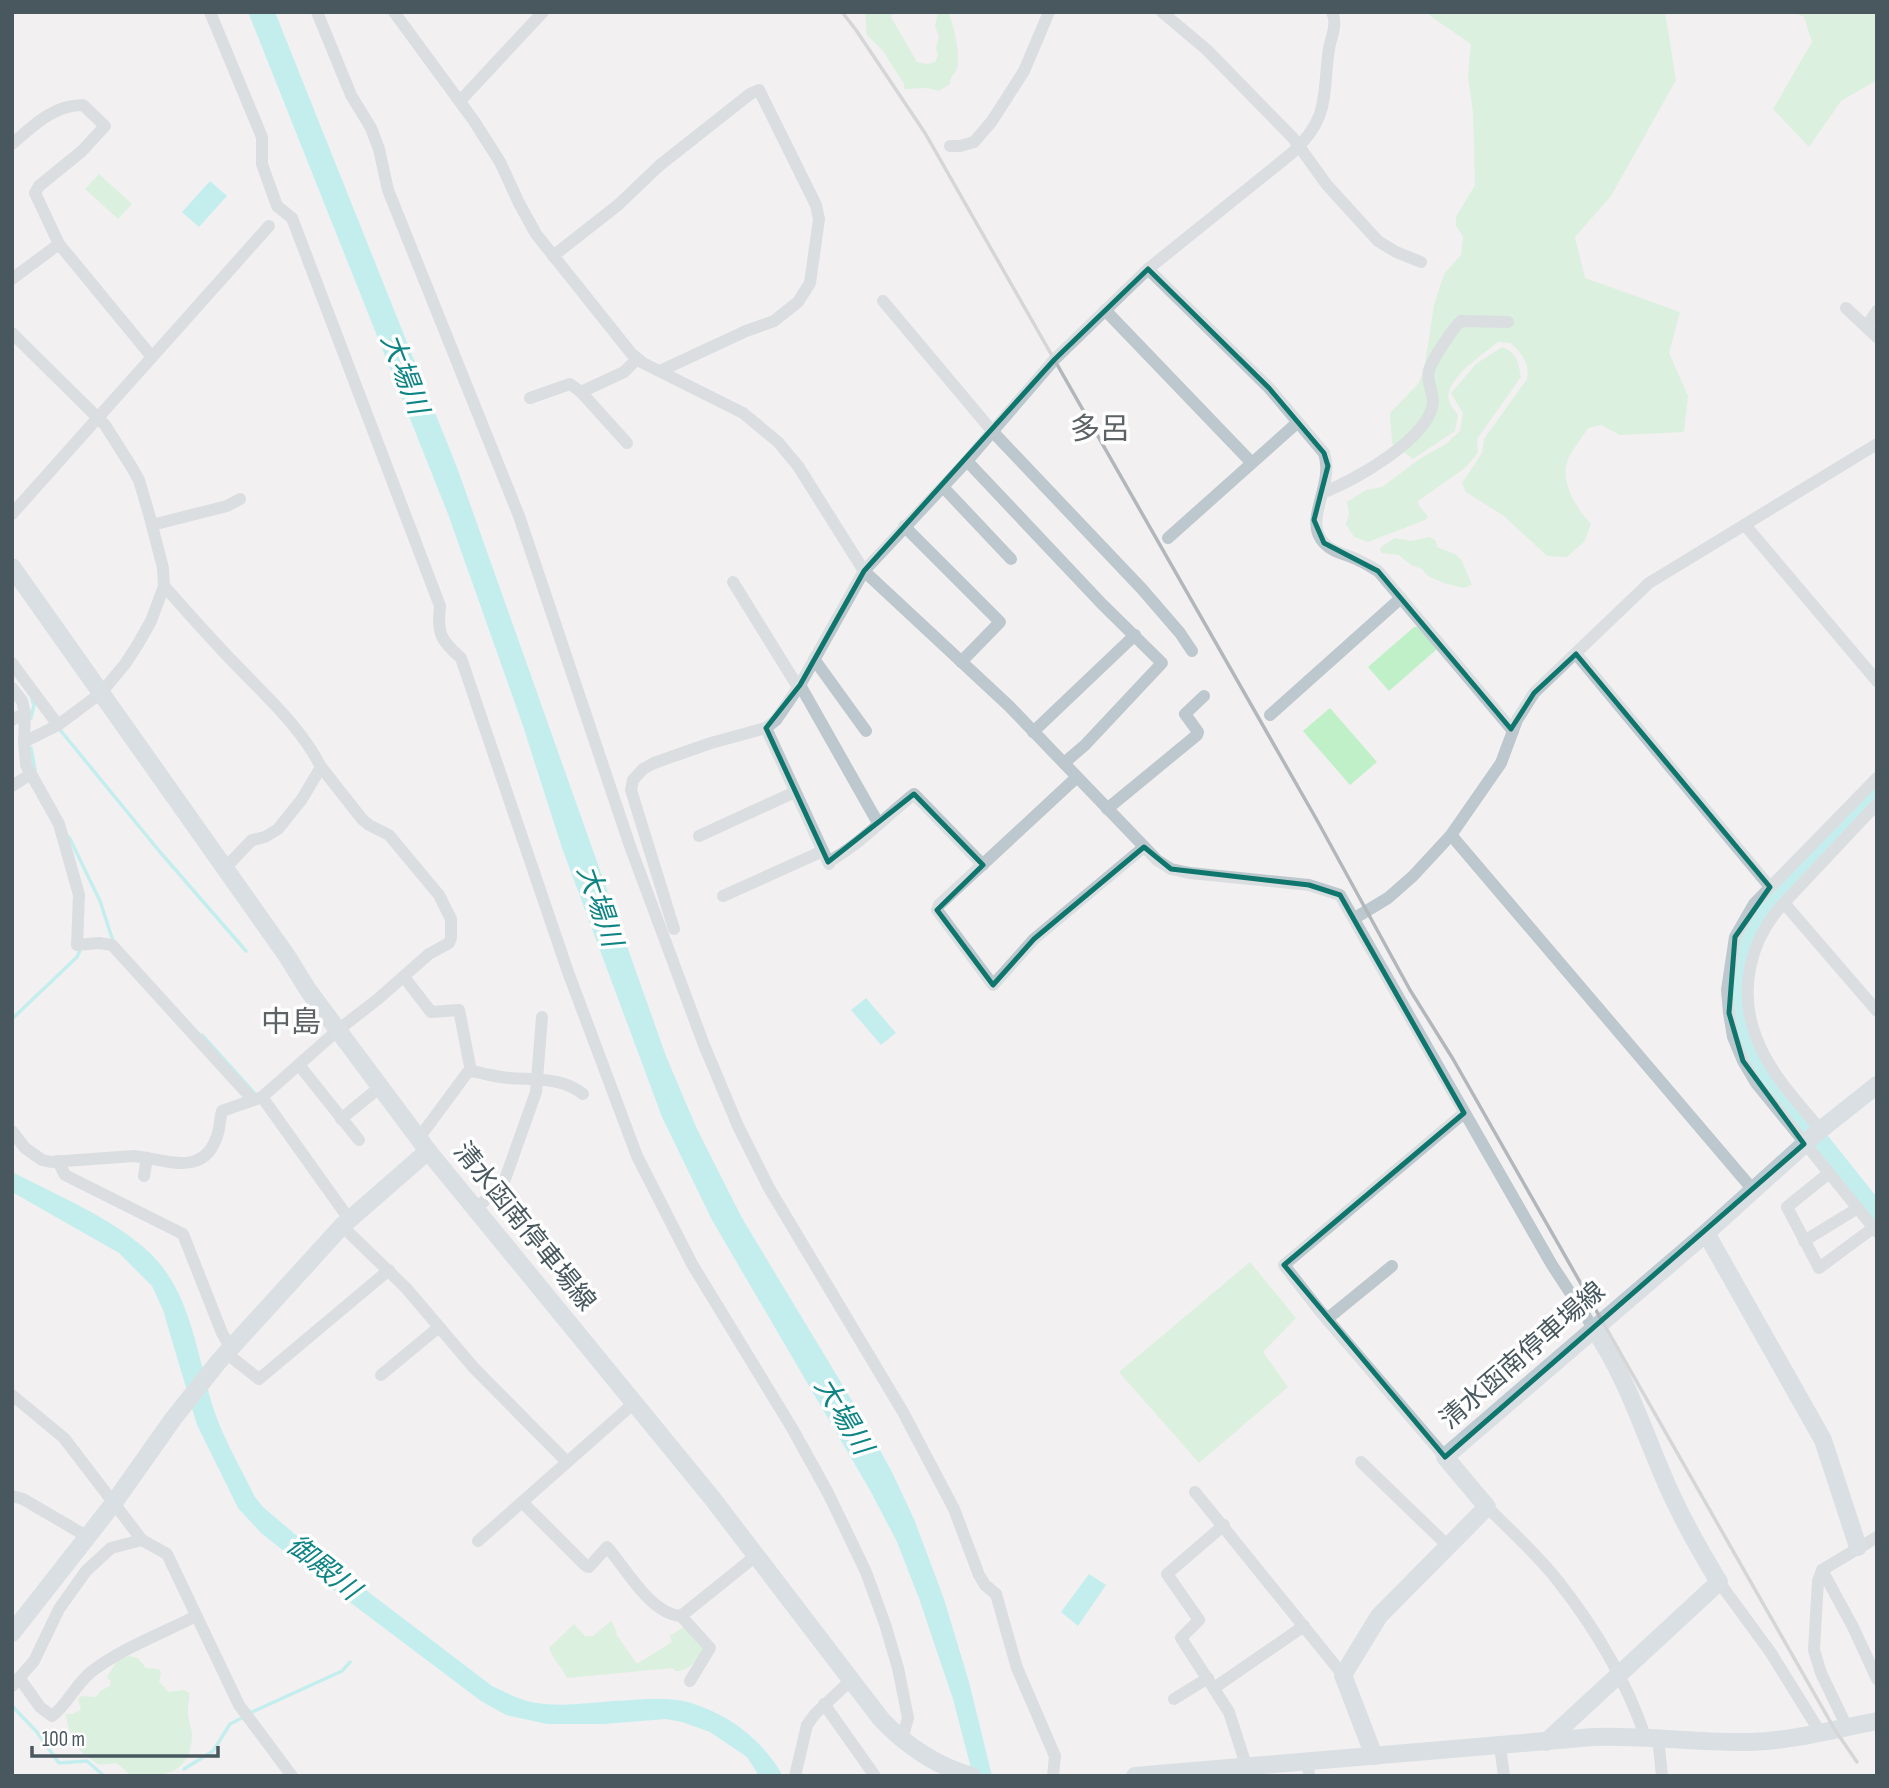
<svg xmlns="http://www.w3.org/2000/svg" width="1889" height="1788" viewBox="0 0 1889 1788" font-family="'Sofia Sans Condensed','Noto Sans JP',sans-serif">
<style>
.green{fill:#bff0c8}
.water{fill:#8decec}
.lines{fill:none;stroke-linecap:round;stroke-linejoin:round}
.stream{stroke:#8decec;stroke-width:3.5}
.river{stroke:#8decec;stroke-width:23}
.street{stroke:#bcc8cd;stroke-width:12}
.secondary{stroke:#bccbd2;stroke-width:18}
.rail{stroke:#b2b7bb;stroke-width:3.5}
.marked{fill:none;stroke:#0f766e;stroke-width:5;stroke-linejoin:round}
.labels{text-anchor:middle;dominant-baseline:central;stroke-width:7;stroke-linejoin:round;paint-order:stroke}
.street-label{font-size:26px;fill:#48585e;stroke:#fff}
.water-label{font-size:28px;font-style:italic;fill:#0e8485;stroke:#fff}
.quarter-label{font-size:30px;fill:#5d6265;stroke:#fff}
</style>
<rect width="100%" height="100%" fill="#f3f0f1"/>
<g class="green">
<path d="M 865,12 L 894,12 L 891,17 L 917,62 L 928,64 L 935,62 L 938,55 L 936,48 L 939,37 L 935,26 L 938,12 L 948,12 C 954,24 961,56 957,69 C 954,75 950,76 950,84 L 939,91 L 927,88 L 904,89 L 904,84 L 883,51 L 867,35 Z"/>
<path d="M 1429,12 L 1665,12 L 1676,80 L 1611,196 L 1575,237 L 1585,278 L 1680,312 L 1669,353 L 1688,396 L 1684,432 L 1620,435 L 1601,425 L 1588,428 C 1582,438 1574,447 1569,457 C 1558,480 1576,508 1591,524 L 1584,542 L 1567,557 L 1547,556 L 1504,516 L 1466,492 L 1462,483 L 1482,453 L 1484,439 L 1527,379 C 1530,363 1522,354 1511,343 L 1498,342 C 1484,353 1443,381 1449,400 C 1450,405 1455,411 1458,415 L 1455,431 L 1413,459 L 1392,443 L 1390,413 L 1418,384 L 1424,371 L 1434,305 L 1444,274 L 1461,255 L 1463,237 L 1456,226 L 1456,217 L 1475,185 L 1473,112 L 1468,77 L 1471,44 L 1429,15 Z"/>
<path d="M 1793,12 L 1877,12 L 1877,80 L 1841,101 L 1809,147 L 1773,109 L 1812,42 L 1804,17 Z"/>
<path d="M 99,174 L 132,204 L 118,219 L 85,189 Z"/>
<path d="M 1502,347 C 1517,353 1518,360 1521,377 L 1477,439 L 1478,453 L 1465,468 L 1418,501 L 1419,506 L 1428,517 L 1425,520 L 1368,542 L 1354,537 L 1346,524 L 1349,514 L 1347,502 L 1366,490 L 1382,487 L 1421,458 L 1446,444 L 1460,431 L 1463,413 L 1451,393 L 1476,364 Z"/>
<path d="M 1430,537 L 1436,541 L 1437,547 L 1455,554 L 1462,561 L 1472,585 L 1463,588 L 1444,583 L 1428,576 L 1422,569 L 1411,565 L 1399,555 L 1382,553 L 1380,550 L 1381,547 L 1395,538 L 1411,541 Z"/>
<path d="M 1414,627 L 1418,627 L 1437,649 L 1389,691 L 1368,667 Z"/>
<path d="M 1330,708 L 1377,762 L 1350,785 L 1303,731 Z"/>
<path d="M 1250,1262 L 1296,1318 L 1263,1352 L 1288,1387 L 1199,1463 L 1119,1372 Z"/>
<path d="M 611,1621 L 617,1632 L 616,1634 L 637,1664 L 672,1642 L 670,1636 L 687,1625 L 707,1648 C 699,1658 689,1672 675,1671 L 673,1668 L 567,1678 C 562,1667 553,1660 549,1648 L 574,1624 L 585,1636 L 593,1636 Z"/>
<path d="M 129,1656 L 138,1658 L 146,1668 L 159,1669 L 161,1674 L 159,1682 L 169,1692 L 184,1690 L 189,1693 C 190,1700 188,1702 188,1709 C 187,1718 192,1728 192,1736 C 190,1777 161,1776 131,1776 C 110,1756 121,1766 97,1764 C 92,1759 87,1757 83,1753 C 73,1744 67,1726 66,1714 L 72,1714 L 81,1710 L 78,1699 L 81,1696 L 96,1697 L 100,1691 L 110,1686 L 111,1681 L 107,1677 L 117,1661 Z"/>
</g>
<g class="water">
<path d="M 248,12 L 275,12 L 458,470 L 666,1056 L 697,1129 L 742,1218 L 854,1404 L 891,1470 L 914,1519 L 944,1599 L 969,1682 L 992,1776 L 973,1776 L 953,1699 L 935,1646 L 920,1601 L 897,1542 L 871,1492 L 712,1220 L 662,1117 L 562,848 L 523,726 L 448,514 Z"/>
<path d="M 210,181 L 227,196 L 199,227 L 182,212 Z"/>
<path d="M 866,998 L 896,1033 L 881,1045 L 851,1010 Z"/>
<path d="M 12,1172 C 57,1195 114,1219 150,1253 C 192,1293 197,1358 214,1410 C 224,1440 241,1468 255,1497 L 263,1507 L 316,1552 L 492,1686 C 507,1693 521,1701 537,1703 C 562,1707 588,1703 613,1701 C 636,1700 665,1696 688,1702 C 729,1714 762,1739 783,1776 L 759,1776 L 747,1757 L 710,1732 L 682,1722 L 666,1719 L 604,1724 L 547,1724 L 506,1715 L 481,1701 L 315,1576 L 261,1533 L 238,1508 L 197,1425 L 163,1310 L 152,1286 L 119,1253 L 12,1192 Z"/>
<path d="M 1089,1574 L 1106,1585 L 1078,1626 L 1061,1612 Z"/>
</g>
<g class="lines">
<g class="stream">
<path d="M 31,718 L 34,705 L 32,699"/>
<path d="M 61,731 L 160,852 L 246,951"/>
<path d="M 31,748 L 35,770"/>
<path d="M 69,837 L 100,901 L 113,941"/>
<path d="M 12,1019 L 77,957 L 82,946"/>
<path d="M 202,1035 L 258,1097"/>
<path d="M 12,1706 L 36,1731 L 59,1763 L 87,1761 L 104,1776"/>
<path d="M 250,1713 L 342,1671 L 350,1662"/>
<path d="M 184,1769 L 213,1751 L 230,1724 L 244,1717"/>
</g>
<path class="river" d="M 1877,796 L 1770,905 L 1749,936 L 1737,977 L 1738,1004 L 1743,1025 L 1761,1070 L 1877,1216"/>
<g class="street">
<path d="M 210,12 L 262,137 L 262,164 L 277,206 L 292,218 L 440,606 C 437,633 440,640 461,658 L 568,972 L 637,1156 L 692,1264 L 792,1428 L 828,1493 L 866,1572 L 885,1624 L 898,1668 L 908,1718 L 902,1739"/>
<path d="M 317,12 L 351,95 L 371,128 L 379,149 L 388,190 L 519,516 L 630,846 L 704,1045 L 738,1126 L 769,1188 L 903,1412 L 954,1509 L 979,1575 L 985,1585 L 996,1594 L 1017,1668 L 1055,1756 L 1053,1776"/>
<path d="M 394,12 L 474,121 L 500,162 L 519,203 L 536,234 L 631,353 L 643,363 L 743,413 L 778,442 L 798,466 L 864,571 L 1009,706 L 1157,860 L 1171,869 L 1190,873 L 1309,885 L 1340,895 L 1552,1265 L 1594,1329"/>
<path d="M 1162,12 L 1207,50 L 1293,138 L 1327,185 L 1378,241 L 1396,252 L 1421,262"/>
<path d="M 460,101 L 543,12"/>
<path d="M 12,144 C 33,126 53,105 83,105 L 105,126 L 82,151 L 39,186 L 35,193 L 59,244 L 152,357"/>
<path d="M 950,146 L 960,146 L 974,142 L 992,121 L 1024,71 L 1049,12"/>
<path d="M 553,256 L 618,205 L 660,165 L 750,94 L 759,90 L 816,205 L 819,219 L 810,283 L 798,302 L 774,321 L 746,331 L 660,371"/>
<path d="M 1148,269 L 1269,388 L 1324,453 C 1335,486 1302,520 1324,543 C 1333,553 1347,554 1358,560 C 1365,563 1371,567 1378,571 L 1513,731"/>
<path d="M 12,279 L 59,244"/>
<path d="M 883,301 L 993,432 L 1142,589 L 1180,633 L 1192,651"/>
<path d="M 1846,308 L 1877,337"/>
<path d="M 1105,310 L 1251,462"/>
<path d="M 1866,327 L 1877,311"/>
<path d="M 12,333 L 105,425 L 131,466 L 139,480 L 149,514 L 163,568 L 164,586 L 151,621 L 138,644 L 125,664 L 101,693 L 58,725 L 24,742 L 25,713 L 12,720"/>
<path d="M 581,392 L 627,443"/>
<path d="M 530,398 L 570,384 L 581,392 L 624,372 L 637,359"/>
<path d="M 967,461 L 1102,604 L 1162,663 L 1085,745 L 1064,763"/>
<path d="M 943,487 L 1011,559"/>
<path d="M 1324,492 C 1354,481 1430,438 1433,402 C 1433,392 1426,380 1429,370 C 1432,360 1453,328 1461,321 L 1508,322"/>
<path d="M 12,514 L 269,226"/>
<path d="M 152,525 L 227,506 L 240,499"/>
<path d="M 1745,525 L 1877,681"/>
<path d="M 904,526 L 1000,622 L 961,662"/>
<path d="M 1168,538 L 1298,422"/>
<path d="M 733,582 L 798,687"/>
<path d="M 164,586 C 191,616 217,646 246,675 C 274,704 302,730 321,767 L 302,799 L 278,829 L 265,837 L 252,840 L 225,868"/>
<path d="M 1576,654 L 1770,887"/>
<path d="M 814,659 L 866,731"/>
<path d="M 12,663 L 58,725"/>
<path d="M 800,685 L 878,823"/>
<path d="M 12,688 L 22,701 L 25,713"/>
<path d="M 1270,715 L 1401,598"/>
<path d="M 766,728 L 829,864"/>
<path d="M 1033,732 L 1135,635"/>
<path d="M 24,742 L 26,765 L 59,824 L 79,895 L 77,945 L 99,943 L 112,945 L 253,1100"/>
<path d="M 1077,777 L 939,905 L 937,910 L 993,985 L 1034,939 L 1144,847"/>
<path d="M 1877,778 L 1754,904 L 1735,937 L 1727,990 L 1729,1013 L 1733,1037 L 1743,1061 L 1756,1083 L 1877,1232"/>
<path d="M 12,786 L 31,774"/>
<path d="M 1877,804 L 1784,903 L 1877,1011"/>
<path d="M 1107,809 L 1197,735 L 1198,732 L 1185,714 L 1204,696"/>
<path d="M 1451,835 L 1754,1191"/>
<path d="M 699,836 L 795,792"/>
<path d="M 828,862 C 860,844 885,817 914,794 L 983,865"/>
<path d="M 723,896 L 823,851"/>
<path d="M 1784,903 C 1750,939 1738,990 1756,1037 C 1769,1072 1797,1102 1821,1130"/>
<path d="M 1355,918 L 1388,898 L 1413,876 L 1451,835 L 1501,763 L 1517,720 L 1534,693 L 1649,583 L 1877,444"/>
<path d="M 674,929 L 631,790 L 633,780 L 643,769 L 654,763 L 711,743 L 766,728 L 776,720 L 800,685 L 864,571 L 967,461 L 1054,360 L 1148,269 L 1292,153 C 1331,117 1322,96 1329,49 C 1331,36 1338,25 1332,12"/>
<path d="M 404,977 L 431,1012 L 459,1010 L 471,1071 L 467,1073 L 419,1138"/>
<path d="M 299,1065 L 359,1140"/>
<path d="M 471,1071 C 483,1073 496,1077 509,1078 C 535,1080 562,1077 583,1094"/>
<path d="M 262,1097 L 349,1219"/>
<path d="M 341,1119 L 380,1087"/>
<path d="M 12,1131 L 25,1148 L 42,1160 L 51,1162 L 134,1156 L 147,1158"/>
<path d="M 58,1161 L 65,1175 L 183,1234 L 222,1333 L 231,1348"/>
<path d="M 1829,1173 L 1787,1207 L 1819,1268 L 1873,1228"/>
<path d="M 144,1176 L 147,1158 C 178,1164 207,1172 218,1133 C 220,1126 220,1118 222,1111 L 262,1097 L 338,1030 L 378,999 L 429,954 L 449,943 L 451,938 L 451,919 L 439,895 L 389,835 L 369,825 L 362,819 L 321,767"/>
<path d="M 477,1208 L 504,1182 L 536,1092 L 542,1017"/>
<path d="M 342,1226 L 406,1288 L 474,1368 L 567,1462"/>
<path d="M 1804,1241 L 1858,1208"/>
<path d="M 1327,1319 L 1392,1266"/>
<path d="M 226,1353 L 259,1379 L 389,1270"/>
<path d="M 381,1375 L 439,1327"/>
<path d="M 12,1395 L 64,1438 L 142,1540 L 167,1554 L 239,1705 L 292,1776"/>
<path d="M 1445,1457 L 1320,1311 L 1284,1265 L 1464,1113"/>
<path d="M 1361,1462 L 1448,1546"/>
<path d="M 1195,1492 L 1343,1675"/>
<path d="M 12,1496 L 23,1499 L 88,1537"/>
<path d="M 522,1502 L 586,1566 L 589,1567 L 607,1547 C 626,1568 650,1614 681,1616 L 710,1648 L 690,1681"/>
<path d="M 1487,1507 C 1511,1531 1537,1554 1558,1581 C 1595,1628 1626,1680 1645,1736"/>
<path d="M 1224,1525 L 1167,1574 L 1199,1620 L 1181,1638 L 1229,1712 L 1246,1765"/>
<path d="M 478,1541 L 634,1403"/>
<path d="M 1822,1570 L 1853,1627 L 1877,1679"/>
<path d="M 1719,1582 L 1771,1653 L 1820,1732"/>
<path d="M 681,1616 L 757,1555"/>
<path d="M 20,1679 L 40,1707 L 52,1716 C 68,1704 75,1685 91,1672 C 122,1648 161,1634 196,1616"/>
<path d="M 12,1686 L 34,1661 L 59,1609 L 86,1571 L 111,1548 L 142,1540"/>
<path d="M 1214,1688 L 1304,1626"/>
<path d="M 1174,1699 L 1208,1678"/>
<path d="M 824,1704 L 875,1776"/>
<path d="M 1847,1727 L 1821,1673 L 1814,1650 L 1818,1581 L 1822,1570 L 1877,1537"/>
<path d="M 1658,1738 L 1662,1776"/>
<path d="M 1500,1746 L 1504,1776"/>
<path d="M 1308,1761 L 1309,1776"/>
<path d="M 795,1776 L 807,1725 L 815,1714 L 850,1681"/>
</g>
<g class="secondary">
<path d="M 12,567 L 287,956 L 308,990 L 428,1151"/>
<path d="M 1706,1233 L 1823,1440 L 1858,1547"/>
<path d="M 12,1633 L 113,1504 L 173,1419 L 219,1361 L 342,1226 L 428,1151 L 712,1498 L 881,1719 C 905,1745 938,1767 972,1776"/>
<path d="M 1546,1742 L 1719,1582 C 1702,1554 1686,1526 1672,1496 C 1646,1440 1629,1380 1594,1329"/>
<path d="M 1374,1756 L 1343,1675 L 1379,1616 L 1487,1507 L 1445,1457 L 1706,1233 L 1819,1131 L 1877,1085"/>
<path d="M 1135,1776 L 1593,1737 C 1645,1735 1697,1743 1749,1742 C 1792,1741 1835,1729 1877,1721"/>
</g>
<path class="rail" d="M 842,12 L 856,30 L 925,133 L 1318,822 L 1410,990 L 1453,1059 L 1835,1730 L 1857,1762"/>
</g>
<path d="M0 0H1889V1788H0ZM 1148,269 L 1269,388 L 1324,453 L 1328,466 L 1314,520 L 1324,543 L 1378,571 L 1511,729 L 1534,693 L 1576,654 L 1770,887 L 1735,937 L 1729,1013 L 1743,1061 L 1804,1144 L 1445,1457 L 1284,1265 L 1464,1113 L 1340,895 L 1309,885 L 1171,869 L 1144,847 L 1034,939 L 993,985 L 937,910 L 983,865 L 914,794 L 828,862 L 766,728 L 800,685 L 864,571 L 1054,360 Z" fill="#f3f0f1" fill-opacity=".55" fill-rule="evenodd"/>
<path class="marked" d="M 1148,269 L 1269,388 L 1324,453 L 1328,466 L 1314,520 L 1324,543 L 1378,571 L 1511,729 L 1534,693 L 1576,654 L 1770,887 L 1735,937 L 1729,1013 L 1743,1061 L 1804,1144 L 1445,1457 L 1284,1265 L 1464,1113 L 1340,895 L 1309,885 L 1171,869 L 1144,847 L 1034,939 L 993,985 L 937,910 L 983,865 L 914,794 L 828,862 L 766,728 L 800,685 L 864,571 L 1054,360 Z"/>
<g class="labels">
<g class="street-label">
<text transform="translate(524 1227) rotate(51)">清水函南停車場線</text>
<text transform="translate(1523 1356) rotate(-41)">清水函南停車場線</text>
</g>
<g class="water-label">
<text transform="translate(404 374) rotate(69)">大場川</text>
<text transform="translate(599 906) rotate(71)">大場川</text>
<text transform="translate(843 1416) rotate(59)">大場川</text>
<text transform="translate(323 1568) rotate(39)">御殿川</text>
</g>
<g class="quarter-label">
<text x="1100" y="430">多呂</text>
<text x="291" y="1023">中島</text>
</g>
</g>
<rect width="1889" height="1788" fill="none" stroke="#48585e" stroke-width="28"/>
<path d="M32 1746v10h186v-10" fill="none" stroke="#48585e" stroke-width="3.5"/>
<text x="42" y="1746" font-size="21" fill="#48585e" stroke="#ffffff" stroke-width="5" paint-order="stroke">100 m</text>
</svg>
